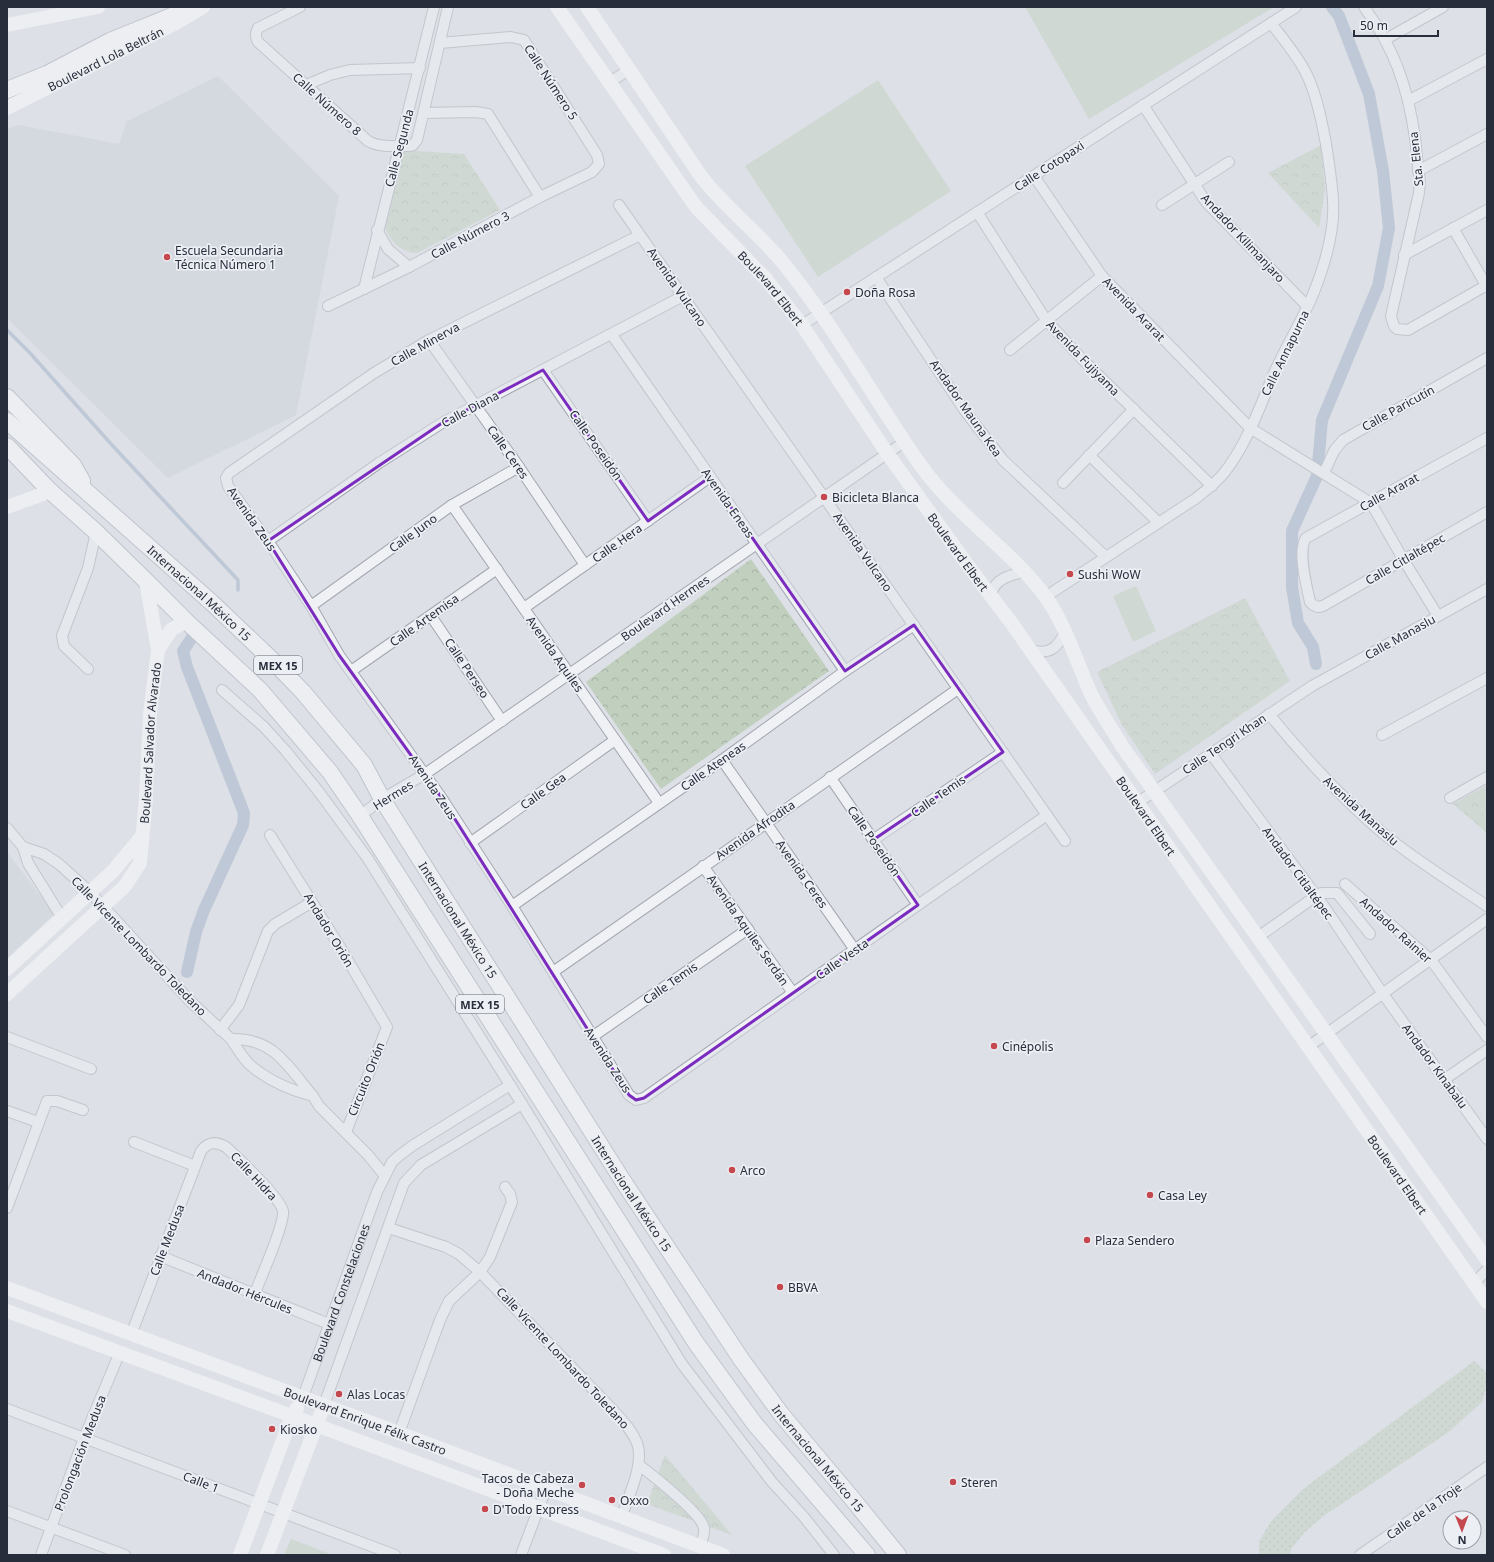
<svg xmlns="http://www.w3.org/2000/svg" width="1494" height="1562" viewBox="0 0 1494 1562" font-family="'Noto Sans',sans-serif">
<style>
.built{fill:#cbcfd8}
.grass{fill:url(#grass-dots)}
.forest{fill:url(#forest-crowns)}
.pitch{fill:#c1cfbf}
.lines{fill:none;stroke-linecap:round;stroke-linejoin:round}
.stream{stroke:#9aaac4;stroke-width:3.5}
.canal{stroke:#9aaac4;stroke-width:12}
.street-casing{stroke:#a3a7b0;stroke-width:12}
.primary-casing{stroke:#9da3b1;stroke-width:18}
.street{stroke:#f0f1f5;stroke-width:10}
.secondary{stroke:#fff;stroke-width:14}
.primary{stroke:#fff;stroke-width:16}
.marked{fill:none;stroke:#7b2cbf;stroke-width:3;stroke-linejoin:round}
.poi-dot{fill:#c5484e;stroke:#eceff4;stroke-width:1.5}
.labels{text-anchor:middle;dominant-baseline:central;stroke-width:3.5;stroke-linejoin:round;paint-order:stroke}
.shield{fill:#eceff4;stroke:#636773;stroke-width:1}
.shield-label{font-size:11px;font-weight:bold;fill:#282d3c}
.street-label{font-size:12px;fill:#282d3c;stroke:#eceff4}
.poi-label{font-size:12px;fill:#282d3c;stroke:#eceff4;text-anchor:start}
</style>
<defs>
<pattern id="grass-dots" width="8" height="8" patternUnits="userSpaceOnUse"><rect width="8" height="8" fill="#c1cfbf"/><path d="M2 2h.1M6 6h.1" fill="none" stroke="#a6b2a5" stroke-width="1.8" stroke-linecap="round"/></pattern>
<pattern id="forest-crowns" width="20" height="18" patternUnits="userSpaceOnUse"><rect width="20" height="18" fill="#c1cfbf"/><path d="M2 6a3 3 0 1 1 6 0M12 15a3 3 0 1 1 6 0" fill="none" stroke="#a6b2a5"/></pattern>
</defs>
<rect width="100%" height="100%" fill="#dde0e6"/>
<g class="built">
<path d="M 218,76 L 339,196 L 296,415 L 168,478 L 7,318 L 7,129 L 18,125 L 119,144 L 127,121 Z"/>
<path d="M 7,852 L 54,914 L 7,958 Z"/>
</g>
<path class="grass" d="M 1474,1361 L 1487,1373 L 1487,1385 L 1482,1402 L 1472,1411 L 1450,1431 L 1431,1444 L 1325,1515 L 1304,1533 L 1291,1549 L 1290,1555 L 1259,1555 L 1259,1541 L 1272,1520 L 1303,1489 Z"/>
<g class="forest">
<path d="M 1321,145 L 1325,189 L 1319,228 L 1268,173 Z"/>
<path d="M 401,150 L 464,154 L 500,210 L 417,253 C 400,252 391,242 385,227 Z"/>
<path d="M 751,559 L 829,671 L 661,789 L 586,682 Z"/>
<path d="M 1245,598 L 1290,681 L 1155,774 L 1122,725 L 1097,672 Z"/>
<path d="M 1487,785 L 1487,833 L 1453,804 Z"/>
<path d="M 665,1455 L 732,1535 L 647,1504 Z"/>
</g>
<g class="pitch">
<path d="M 1025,7 L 1274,7 L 1089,119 Z"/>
<path d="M 878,80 L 951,191 L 818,277 L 745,166 Z"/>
<path d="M 1136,586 L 1156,631 L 1133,642 L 1113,596 Z"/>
<path d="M 1487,790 L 1487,820 L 1474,798 Z"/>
<path d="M 291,1539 L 333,1555 L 284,1555 Z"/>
</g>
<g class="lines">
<path class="stream" d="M 7,330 L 30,353 L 111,444 L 238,580 L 238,590"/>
<g class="canal">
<path d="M 1316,664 L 1313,647 L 1298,623 L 1292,587 L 1292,531 L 1317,476 L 1322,420 L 1378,286 L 1389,228 L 1383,171 L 1369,94 L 1339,16 L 1332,7"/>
<path d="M 187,972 L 196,932 L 204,910 L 243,825 L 244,813 L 187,667 L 183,651 L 195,633"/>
</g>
<defs>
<g id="street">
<path d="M 300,7 L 258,28 C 255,33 255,37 258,42 L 368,141 C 380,148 397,146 410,146 L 413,145 L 417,140 L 448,7"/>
<path d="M 1364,7 C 1394,47 1408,88 1415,138 C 1417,152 1417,166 1420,181 L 1419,193 L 1391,316 L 1394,326 L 1397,329 L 1408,330 L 1487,285"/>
<path d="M 1386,39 L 1443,7"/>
<path d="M 610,82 L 630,69"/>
<path d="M 306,85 L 330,75 L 350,70 L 420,68"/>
<path d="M 1408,101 L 1487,59"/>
<path d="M 1143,105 L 1206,202 L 1307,306"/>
<path d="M 424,113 L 476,112 L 488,114 L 540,197"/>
<path d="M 1418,171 L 1487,134"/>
<path d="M 1034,176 L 1102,276 L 1250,428 L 1371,503 L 1403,559 L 1438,616"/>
<path d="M 619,205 L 1065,841"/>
<path d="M 1162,205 L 1229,162"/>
<path d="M 977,212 L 1046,320 L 1082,359 L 1212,486"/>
<path d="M 1453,228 L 1487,287"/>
<path d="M 377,230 L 388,249 L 409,267"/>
<path d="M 640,235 L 429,340 L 374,373 L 229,473 L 226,478 L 228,486 L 268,541 L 311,606 L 339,655 L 441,797 L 512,906 L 629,1095 L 636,1100 L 644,1098 L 918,905 L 1047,815"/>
<path d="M 1404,255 L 1487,210"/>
<path d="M 876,277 L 965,411 L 1003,460 L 1106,557"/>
<path d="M 364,289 L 434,7"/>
<path d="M 328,306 L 409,267 L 540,197 L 592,172 L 599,164 L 597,155 L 524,40 L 511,37 L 440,43"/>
<path d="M 802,325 L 1296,7"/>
<path d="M 612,335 L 845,671"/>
<path d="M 429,340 L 519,467 L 585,565"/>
<path d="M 1010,350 L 1102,276"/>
<path d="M 543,370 L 648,521"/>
<path d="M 1487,438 L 1306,538 C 1297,551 1307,587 1310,602 L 1313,605 L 1318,607 L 1323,606 L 1487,512"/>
<path d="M 1089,455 L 1158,522"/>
<path d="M 1324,473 L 1334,451 L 1343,440 L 1487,358"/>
<path d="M 1063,483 L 1134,409"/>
<path d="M 452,505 L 659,803"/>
<path d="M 268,541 L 379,463 L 442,423 L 683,296"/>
<path d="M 991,595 C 994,579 1010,575 1024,572"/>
<path d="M 1045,597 L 1195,499 C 1205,491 1216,483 1224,473 C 1247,444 1261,404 1275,371 C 1287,344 1303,319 1314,292 C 1325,264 1335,232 1333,201 C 1332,182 1329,163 1326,144 C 1322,122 1317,96 1307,75 C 1298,56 1283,39 1271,23"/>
<path d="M 311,606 L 452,505 L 519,467"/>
<path d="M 524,608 L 710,477"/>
<path d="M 431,616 L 502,721"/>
<path d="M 1030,650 C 1049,655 1057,649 1065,632"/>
<path d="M 88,669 L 64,646 L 62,636 L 88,568 L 96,532"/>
<path d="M 351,671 L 497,569"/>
<path d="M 222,690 L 264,727 L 285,750 L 319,792 L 368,859 L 522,1104 L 682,1364 L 772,1482 L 804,1517 L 834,1555"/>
<path d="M 1269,714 C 1305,758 1342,799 1385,835 C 1417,861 1453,883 1487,906"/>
<path d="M 1382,735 L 1487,678"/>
<path d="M 1211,754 L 1326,909 L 1383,994 L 1487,1139"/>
<path d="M 722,760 L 855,950"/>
<path d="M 830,777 L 918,905"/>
<path d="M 1450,798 L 1487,777"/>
<path d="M 1137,803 L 1312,686 L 1487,589"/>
<path d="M 360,816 L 382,799 L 425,774 L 904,442"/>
<path d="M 7,828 L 23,847 L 28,863 L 62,918"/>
<path d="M 270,835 L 340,947 L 387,1027 L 346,1132"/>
<path d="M 873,840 L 1003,752"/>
<path d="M 470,843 L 615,740"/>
<path d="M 23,847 L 44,854 L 59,864 L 90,892 L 190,1001 L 231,1039"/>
<path d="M 703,866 L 793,993"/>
<path d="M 1345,884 L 1431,960 L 1487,1037"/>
<path d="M 512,906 L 722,760 L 845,671 L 914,625"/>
<path d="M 1258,937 L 1316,896 L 1321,893 L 1337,893 L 1370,934"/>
<path d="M 553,972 L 958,689"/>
<path d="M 220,1030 L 239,1005 L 268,931 L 275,924 L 312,902"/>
<path d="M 7,1037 L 91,1069"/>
<path d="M 592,1037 L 748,929"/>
<path d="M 231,1039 C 275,1038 288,1067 313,1096 C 290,1090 267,1080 249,1064 C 242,1057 237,1048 231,1039 Z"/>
<path d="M 1308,1047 L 1487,919"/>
<path d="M 1445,1079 L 1487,1050"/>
<path d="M 313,1096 L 319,1106 L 368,1155 L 385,1176"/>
<path d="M 7,1111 L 38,1122"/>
<path d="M 134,1142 L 195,1166"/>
<path d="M 7,1208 L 47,1101 L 57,1101 L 83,1110"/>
<path d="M 389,1228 L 446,1247 L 459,1254 L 480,1272 L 613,1410 C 622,1420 632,1430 637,1443 C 645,1464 628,1497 621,1518"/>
<path d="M 160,1256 L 329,1324"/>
<path d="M 1474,1283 L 1487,1270"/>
<path d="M 131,1335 L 201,1151 C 208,1142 216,1141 226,1147 C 239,1159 279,1196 283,1211 C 285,1223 260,1280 254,1295"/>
<path id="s1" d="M 303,1397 L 377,1192 L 392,1162 L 400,1155 L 412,1146 L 510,1085"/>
<path d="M 324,1405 L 404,1183 L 421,1165 L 522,1104"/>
<path d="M 7,1409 L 395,1555"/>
<path d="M 399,1433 L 440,1320 L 449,1301 L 480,1272 L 490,1257 L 512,1202 L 510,1194 L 505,1187"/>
<path d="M 639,1465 C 652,1475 701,1513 704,1528 C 705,1534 702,1541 700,1546"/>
<path d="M 7,1511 L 125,1555"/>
<path d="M 41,1555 L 84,1438 L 120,1352"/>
<path d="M 521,1555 L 546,1489"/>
<path d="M 1360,1555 L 1487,1467"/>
</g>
<g id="primary">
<path d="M 7,90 L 47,74 L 110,41 L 194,7"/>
<path d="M 7,397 L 73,465 L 82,481"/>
<path id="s6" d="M 7,421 L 211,602 L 271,659 L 303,692 L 364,765 L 382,799 L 623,1181 L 741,1359 L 781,1414 L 850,1496 L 898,1555"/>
<path d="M 7,446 L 49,490 L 96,532 L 146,581 L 186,621 L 260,690 L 330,772 L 360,816 L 696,1343 L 754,1423 L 867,1555"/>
</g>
</defs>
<use href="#street" class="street-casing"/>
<use href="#primary" class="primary-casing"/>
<use href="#street" class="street"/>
<g class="secondary">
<path id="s2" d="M 557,7 L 696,207 L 766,279 L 802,325 L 887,453 L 972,571 L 1010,621 L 1487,1302"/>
<path d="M 587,7 L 700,175 C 725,208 758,232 784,264 C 823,312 855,366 889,418 C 903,439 916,461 932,480 C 966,522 1013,553 1045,596 C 1066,625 1076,661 1091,694 C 1100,712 1112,729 1122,746 L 1487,1260"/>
<path d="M 7,25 L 98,7"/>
<path id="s3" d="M 7,108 L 176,23 L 203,7"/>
<path d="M 7,507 L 43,494"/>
<path d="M 158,650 L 171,630 L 186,621"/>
<path d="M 7,969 L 113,871 L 142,836"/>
<path id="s4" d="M 7,994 L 125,886 L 140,863 L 146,798 L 150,714 L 158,650 L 146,581"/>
<path id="s5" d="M 7,1288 L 399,1433 L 723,1555"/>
<path d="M 7,1311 L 292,1416 L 664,1555"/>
<path d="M 240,1555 L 292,1416 L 297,1408"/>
<path d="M 267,1555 L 324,1405"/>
</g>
<use href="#primary" class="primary"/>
</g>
<path d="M0 0H1494V1562H0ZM 543,370 L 648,521 L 710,477 L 845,671 L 914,625 L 1003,752 L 873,840 L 918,905 L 644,1098 L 636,1100 L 629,1095 L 441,797 L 339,655 L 268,541 L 442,423 Z" fill="#dde0e6" fill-opacity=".55" fill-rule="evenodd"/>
<path class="marked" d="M 543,370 L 648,521 L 710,477 L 845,671 L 914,625 L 1003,752 L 873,840 L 918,905 L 644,1098 L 636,1100 L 629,1095 L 441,797 L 339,655 L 268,541 L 442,423 Z"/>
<g class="poi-dot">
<circle cx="167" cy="257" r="4"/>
<circle cx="847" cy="292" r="4"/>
<circle cx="824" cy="497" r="4"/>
<circle cx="1070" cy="574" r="4"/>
<circle cx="994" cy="1046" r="4"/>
<circle cx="732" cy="1170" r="4"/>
<circle cx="1150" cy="1195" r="4"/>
<circle cx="1087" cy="1240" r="4"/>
<circle cx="780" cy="1287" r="4"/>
<circle cx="339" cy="1394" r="4"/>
<circle cx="272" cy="1429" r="4"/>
<circle cx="953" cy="1482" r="4"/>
<circle cx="582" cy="1485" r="4"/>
<circle cx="612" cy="1500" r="4"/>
<circle cx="485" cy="1509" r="4"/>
</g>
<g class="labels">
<g class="shield">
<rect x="254" y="656" width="48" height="18" rx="3"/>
<rect x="456" y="995" width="48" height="18" rx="3"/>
</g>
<g class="shield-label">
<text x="278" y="665">MEX 15</text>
<text x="480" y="1004">MEX 15</text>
</g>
<g class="street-label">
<text stroke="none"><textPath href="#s3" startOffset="110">Boulevard Lola Beltrán</textPath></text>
<text transform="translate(551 82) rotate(57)">Calle Número 5</text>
<text transform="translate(327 104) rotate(42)">Calle Número 8</text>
<text transform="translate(399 148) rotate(-75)">Calle Segunda</text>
<text transform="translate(1416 159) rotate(-96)">Sta. Elena</text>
<text transform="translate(1049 166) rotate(-33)">Calle Cotopaxi</text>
<text transform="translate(470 235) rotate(-28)">Calle Número 3</text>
<text transform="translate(1243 238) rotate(47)">Andador Kilimanjaro</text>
<text transform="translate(677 287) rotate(55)">Avenida Vulcano</text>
<text stroke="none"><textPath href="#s2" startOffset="354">Boulevard Elbert</textPath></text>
<text transform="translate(1134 309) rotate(46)">Avenida Ararat</text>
<text transform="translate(425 344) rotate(-29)">Calle Minerva</text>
<text transform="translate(1285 353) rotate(-64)">Calle Annapurna</text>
<text transform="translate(1083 358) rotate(46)">Avenida Fujiyama</text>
<text transform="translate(966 408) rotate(55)">Andador Mauna Kea</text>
<text transform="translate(1398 408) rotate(-29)">Calle Paricutín</text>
<text transform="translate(470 409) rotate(-28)">Calle Diana</text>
<text transform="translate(596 445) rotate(55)">Calle Poseidón</text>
<text transform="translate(508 452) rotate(55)">Calle Ceres</text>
<text transform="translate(1389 492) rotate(-29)">Calle Ararat</text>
<text transform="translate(728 503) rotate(55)">Avenida Eneas</text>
<text transform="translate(252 519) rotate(55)">Avenida Zeus</text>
<text transform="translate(413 533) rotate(-36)">Calle Juno</text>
<text transform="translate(617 543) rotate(-35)">Calle Hera</text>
<text stroke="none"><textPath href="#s2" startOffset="678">Boulevard Elbert</textPath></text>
<text transform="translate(863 552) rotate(55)">Avenida Vulcano</text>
<text transform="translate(1405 559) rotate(-30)">Calle Citlaltépec</text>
<text stroke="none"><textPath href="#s6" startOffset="258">Internacional México 15</textPath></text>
<text transform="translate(665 608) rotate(-35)">Boulevard Hermes</text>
<text transform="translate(424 620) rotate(-35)">Calle Artemisa</text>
<text transform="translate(1400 637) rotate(-29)">Calle Manaslu</text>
<text transform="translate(555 654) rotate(55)">Avenida Aquiles</text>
<text transform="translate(467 668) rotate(56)">Calle Perseo</text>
<text stroke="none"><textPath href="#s4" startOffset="308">Boulevard Salvador Alvarado</textPath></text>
<text transform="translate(1224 744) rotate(-34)">Calle Tengri Khan</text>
<text transform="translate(713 766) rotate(-35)">Calle Ateneas</text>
<text transform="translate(433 787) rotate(56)">Avenida Zeus</text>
<text transform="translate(543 791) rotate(-36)">Calle Gea</text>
<text transform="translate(393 795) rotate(-32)">Hermes</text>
<text transform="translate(938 796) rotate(-35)">Calle Temis</text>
<text transform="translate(1361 811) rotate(42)">Avenida Manaslu</text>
<text stroke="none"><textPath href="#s2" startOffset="1002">Boulevard Elbert</textPath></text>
<text transform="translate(755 830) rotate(-35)">Avenida Afrodita</text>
<text transform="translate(874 841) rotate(55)">Calle Poseidón</text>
<text transform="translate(1298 873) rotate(54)">Andador Citlaltépec</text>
<text transform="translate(802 874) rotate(55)">Avenida Ceres</text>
<text stroke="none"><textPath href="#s6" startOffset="678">Internacional México 15</textPath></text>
<text transform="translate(329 930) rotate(59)">Andador Orión</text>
<text transform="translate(748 930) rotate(55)">Avenida Aquiles Serdán</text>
<text transform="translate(1396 930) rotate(42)">Andador Rainier</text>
<text transform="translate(139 946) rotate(46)">Calle Vicente Lombardo Toledano</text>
<text transform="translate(842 959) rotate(-35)">Calle Vesta</text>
<text transform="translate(670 983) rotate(-35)">Calle Temis</text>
<text transform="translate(608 1060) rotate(57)">Avenida Zeus</text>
<text transform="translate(1435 1066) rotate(54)">Andador Kinabalu</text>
<text transform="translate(366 1079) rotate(-68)">Circuito Orión</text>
<text stroke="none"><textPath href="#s2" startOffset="1440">Boulevard Elbert</textPath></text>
<text transform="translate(254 1176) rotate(47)">Calle Hidra</text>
<text stroke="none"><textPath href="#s6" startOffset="1002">Internacional México 15</textPath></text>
<text transform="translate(167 1240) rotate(-69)">Calle Medusa</text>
<text transform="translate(245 1291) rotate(22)">Andador Hércules</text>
<text stroke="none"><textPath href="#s1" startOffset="111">Boulevard Constelaciones</textPath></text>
<text transform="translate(563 1358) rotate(47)">Calle Vicente Lombardo Toledano</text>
<text stroke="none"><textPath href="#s5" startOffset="382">Boulevard Enrique Félix Castro</textPath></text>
<text transform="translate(80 1453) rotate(-69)">Prolongación Medusa</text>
<text stroke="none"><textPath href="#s6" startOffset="1326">Internacional México 15</textPath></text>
<text transform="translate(201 1482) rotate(21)">Calle 1</text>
<text transform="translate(1424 1511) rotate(-35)">Calle de la Troje</text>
</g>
<g class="poi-label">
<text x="175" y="250">Escuela Secundaria<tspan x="175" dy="14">Técnica Número 1</tspan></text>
<text x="855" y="292">Doña Rosa</text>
<text x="832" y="497">Bicicleta Blanca</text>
<text x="1078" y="574">Sushi WoW</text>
<text x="1002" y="1046">Cinépolis</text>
<text x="740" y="1170">Arco</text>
<text x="1158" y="1195">Casa Ley</text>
<text x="1095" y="1240">Plaza Sendero</text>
<text x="788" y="1287">BBVA</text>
<text x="347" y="1394">Alas Locas</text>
<text x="280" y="1429">Kiosko</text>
<text x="574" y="1478" text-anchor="end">Tacos de Cabeza<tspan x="574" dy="14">- Doña Meche</tspan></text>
<text x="961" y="1482">Steren</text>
<text x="620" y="1500">Oxxo</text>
<text x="493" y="1509">D'Todo Express</text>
</g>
</g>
<rect width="1494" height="1562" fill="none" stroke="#282d3c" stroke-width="16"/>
<g transform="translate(1462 1530) rotate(179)"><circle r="19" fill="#eceff4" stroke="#9ea1aa"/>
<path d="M0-3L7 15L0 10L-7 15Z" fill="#c5484e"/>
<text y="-6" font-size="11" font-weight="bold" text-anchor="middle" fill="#282d3c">N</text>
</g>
<path d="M1354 30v6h84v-6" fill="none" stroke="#282d3c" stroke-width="2"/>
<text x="1360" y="30" font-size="12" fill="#282d3c" stroke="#eceff4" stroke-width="3" paint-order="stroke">50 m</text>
</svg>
